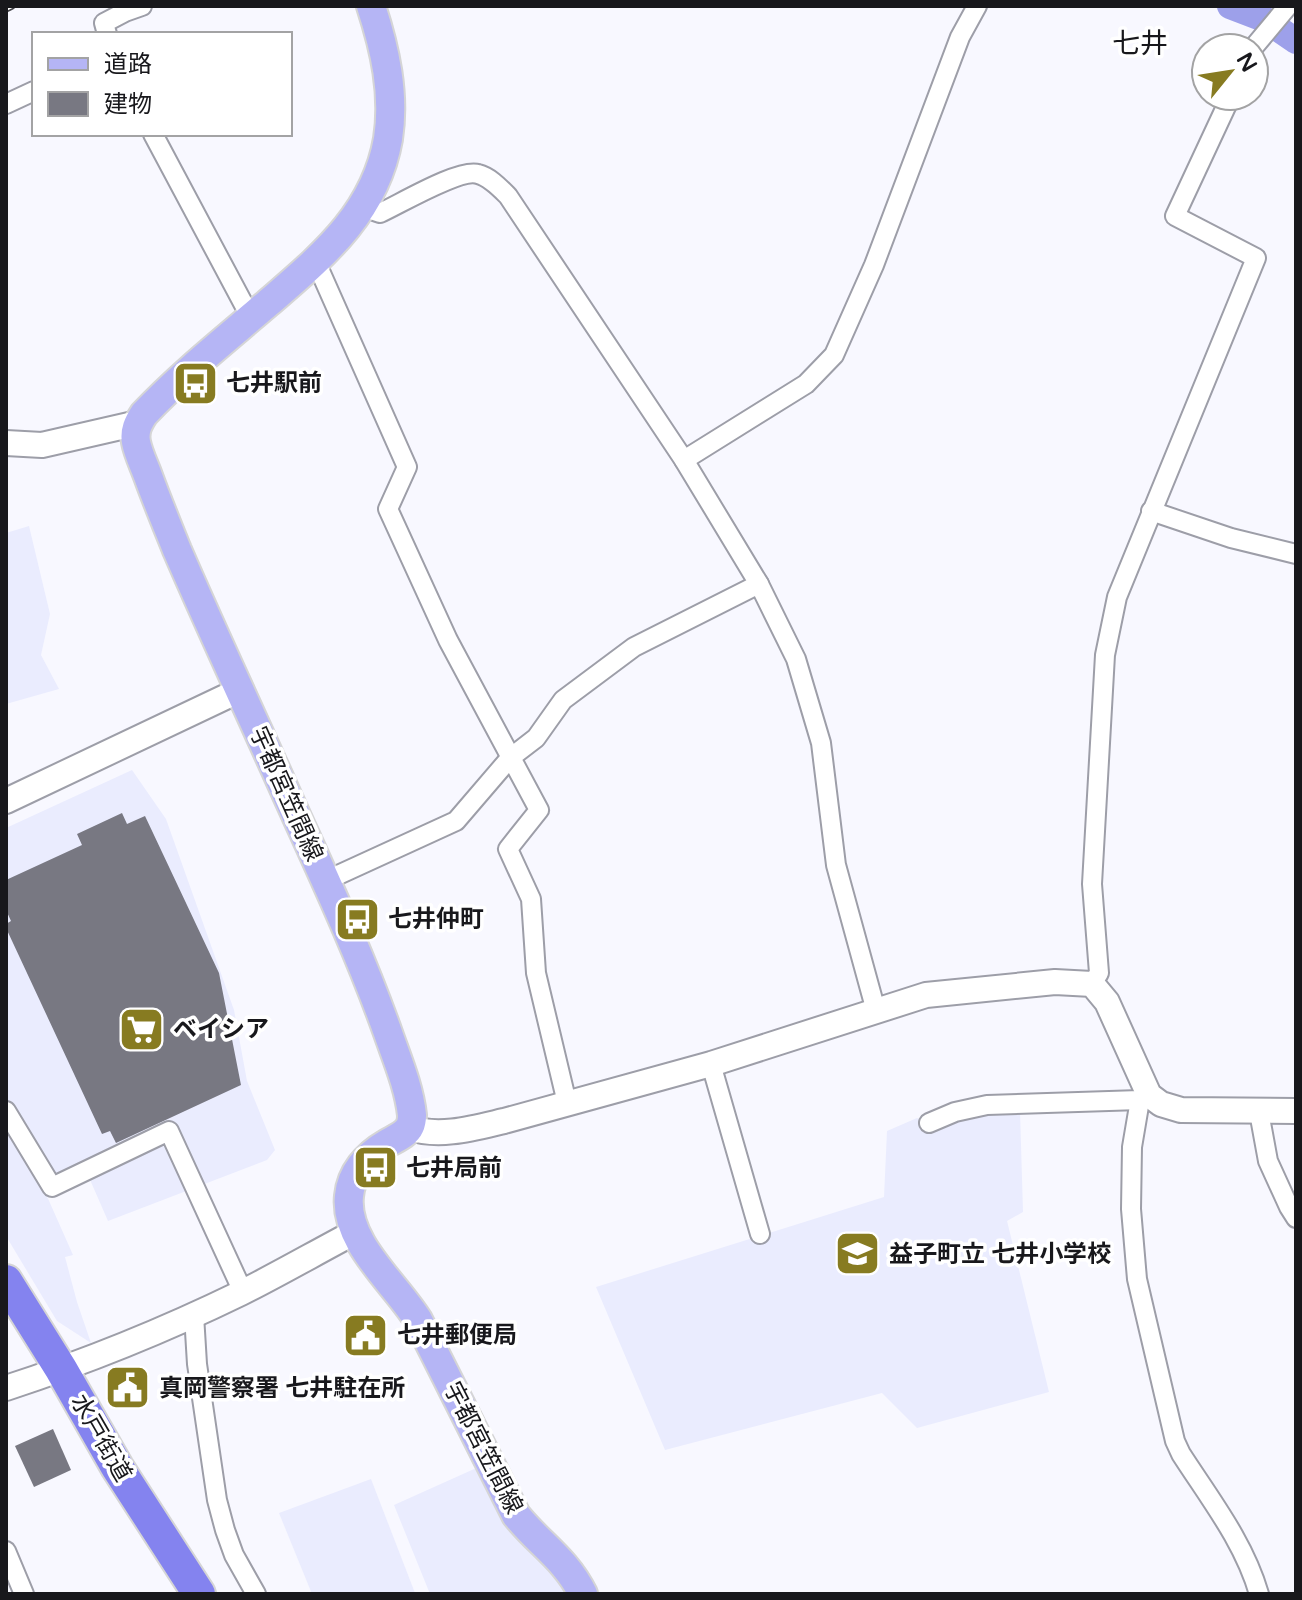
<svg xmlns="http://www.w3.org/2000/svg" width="1302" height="1600" viewBox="0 0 1302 1600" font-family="'Varela Round','Noto Sans JP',sans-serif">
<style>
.built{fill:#eaecfe}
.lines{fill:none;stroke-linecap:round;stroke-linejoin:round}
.river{stroke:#9da0ea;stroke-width:26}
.building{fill:#787882}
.street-casing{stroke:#9d9ea8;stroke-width:22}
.secondary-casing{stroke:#9d9ea8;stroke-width:28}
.primary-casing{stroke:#d5d5d6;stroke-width:32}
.highway-casing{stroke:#d5d5d6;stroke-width:36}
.street{stroke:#fff;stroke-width:18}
.secondary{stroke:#fff;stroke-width:24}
.primary{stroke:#b5b5f5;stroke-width:28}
.highway{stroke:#8483ef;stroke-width:32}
.rail-casing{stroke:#434348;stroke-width:7}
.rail{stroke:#fff;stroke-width:4;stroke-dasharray:12;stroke-linecap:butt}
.labels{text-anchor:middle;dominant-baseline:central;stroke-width:7;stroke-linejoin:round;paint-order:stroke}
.poi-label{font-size:24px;font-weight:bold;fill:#18181c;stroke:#fff;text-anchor:start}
.street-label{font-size:24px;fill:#18181c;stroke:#fff}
.quarter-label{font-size:28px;fill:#18181c;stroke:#fff}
</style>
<rect width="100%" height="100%" fill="#f8f8ff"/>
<g class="built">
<path d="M 29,526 L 50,614 L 41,655 L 59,689 L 6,704 L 6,533 Z"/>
<path d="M 132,770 L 166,819 L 234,1010 L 247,1081 L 275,1150 L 267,1160 L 108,1221 L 84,1166 L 42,1185 L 73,1255 L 65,1257 L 77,1302 L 91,1343 L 57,1321 L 6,1236 L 6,828 Z"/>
<path d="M 1020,1111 L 1023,1212 L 1007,1221 L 1049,1392 L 917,1428 L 882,1393 L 665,1450 L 596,1287 L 884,1197 L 887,1131 L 917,1118 L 937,1128 L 959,1117 L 988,1112 Z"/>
<path d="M 483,1465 L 532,1553 L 550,1567 L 566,1594 L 430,1594 L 394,1505 Z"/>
<path d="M 371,1479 L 415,1593 L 312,1594 L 279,1513 Z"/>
</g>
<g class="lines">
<path class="river" d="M 1230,6 L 1264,19 L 1296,41"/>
</g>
<g class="building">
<path d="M 122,813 L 127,824 L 145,816 L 219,973 L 241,1085 L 116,1143 L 110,1131 L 102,1134 L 6,928 L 6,924 L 11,921 L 6,910 L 6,880 L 82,845 L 77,834 Z"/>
<path d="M 132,1367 L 146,1399 L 123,1409 L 109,1377 Z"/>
<path d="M 53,1429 L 71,1470 L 34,1487 L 15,1446 Z"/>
</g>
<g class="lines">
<defs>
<g id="street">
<path d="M 107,34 L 104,23 L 125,12 L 142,6"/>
<path d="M 1253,48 L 1288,6"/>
<path d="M 6,104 L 34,91"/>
<path d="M 153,134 L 251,318"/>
<path d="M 362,207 L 380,213 C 400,204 460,168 478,174 C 490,177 500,188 508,196 L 684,460 L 759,584 L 796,659 L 821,743 L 836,865 L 876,1011"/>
<path d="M 316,262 L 407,467 L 388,509 L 448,640 L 539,810 L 508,849 L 531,899 L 536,973 L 567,1103"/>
<path d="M 684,460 L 806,384 L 834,355 L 874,265 L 960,37 L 977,6"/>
<path d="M 1151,511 L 1231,538 L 1296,554"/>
<path d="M 325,881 L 456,821 L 510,758 L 536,738 L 563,700 L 634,647 L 759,584"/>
<path d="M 1092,984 L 1099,973 L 1092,884 L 1105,655 L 1117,597 L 1256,258 L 1175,216 L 1231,96"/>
<path d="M 711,1064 L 760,1234"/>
<path d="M 1140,1100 L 1132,1147 L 1131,1209 L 1137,1279 L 1175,1441 L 1181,1454 C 1210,1499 1244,1542 1259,1594"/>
<path d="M 6,1111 L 52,1187 L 169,1131 L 243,1292"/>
<path d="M 1259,1112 L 1268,1161 L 1289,1207 L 1296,1218"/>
<path d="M 929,1123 L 955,1112 L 987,1105 L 1140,1100 L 1149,1095"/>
<path d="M 194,1315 L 197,1364 L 217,1500 L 225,1530 L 234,1555 L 256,1594"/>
<path d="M 6,1551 L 24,1594"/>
</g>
<g id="secondary">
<path d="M 6,443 L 42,445 L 138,423"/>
<path d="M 6,801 L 240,690"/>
<path d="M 410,1128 C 440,1138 474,1128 504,1121 L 711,1064 L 926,995 L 1055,982 L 1092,984 L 1107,1002 L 1149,1095 L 1161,1104 L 1181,1110 L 1296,1111"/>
<path d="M 6,1388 C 86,1362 165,1330 241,1293 C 279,1274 317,1252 355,1232"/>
</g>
<path id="primary" d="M 371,6 C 385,49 395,94 388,139 C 375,214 321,257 268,303 C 226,339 182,374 144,414 C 138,423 134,431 136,442 C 138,453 144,465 148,476 C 157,501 167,525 177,550 C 212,631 250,712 286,793 C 322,873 359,951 388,1033 C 397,1059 409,1087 412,1115 C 412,1119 412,1122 410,1126 C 406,1135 394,1139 386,1144 C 367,1155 351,1173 349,1196 C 344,1242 395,1283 418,1320 L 516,1515 C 539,1544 565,1558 583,1594"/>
<path id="highway" d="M 6,1281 L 61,1369 L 117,1467 L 199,1594"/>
</defs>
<use href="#street" class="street-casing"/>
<use href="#secondary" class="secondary-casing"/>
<use href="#primary" class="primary-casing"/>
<use href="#highway" class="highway-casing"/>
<use href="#street" class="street"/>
<use href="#secondary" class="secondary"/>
<use href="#primary" class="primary"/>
<use href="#highway" class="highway"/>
<defs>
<path id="rail" d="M 6,9 L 12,6"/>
</defs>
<use href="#rail" class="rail-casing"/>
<use href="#rail" class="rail"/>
</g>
<defs>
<symbol id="bus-square" viewBox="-11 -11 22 22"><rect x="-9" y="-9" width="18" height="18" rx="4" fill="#877b21" stroke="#fff"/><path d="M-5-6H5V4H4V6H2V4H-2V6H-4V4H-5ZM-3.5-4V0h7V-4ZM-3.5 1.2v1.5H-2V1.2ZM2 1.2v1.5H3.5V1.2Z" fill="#fff"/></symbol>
<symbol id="supermarket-square" viewBox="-11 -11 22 22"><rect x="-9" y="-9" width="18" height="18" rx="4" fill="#877b21" stroke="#fff"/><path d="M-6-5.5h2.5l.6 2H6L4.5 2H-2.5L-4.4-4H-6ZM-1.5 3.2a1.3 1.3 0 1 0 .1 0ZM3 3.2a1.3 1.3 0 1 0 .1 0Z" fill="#fff"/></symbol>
<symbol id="school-square" viewBox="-11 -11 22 22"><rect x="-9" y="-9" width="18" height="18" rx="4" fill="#877b21" stroke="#fff"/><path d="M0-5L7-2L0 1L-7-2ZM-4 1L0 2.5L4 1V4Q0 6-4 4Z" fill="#fff"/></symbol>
<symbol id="civic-square" viewBox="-11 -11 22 22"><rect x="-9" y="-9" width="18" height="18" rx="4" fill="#877b21" stroke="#fff"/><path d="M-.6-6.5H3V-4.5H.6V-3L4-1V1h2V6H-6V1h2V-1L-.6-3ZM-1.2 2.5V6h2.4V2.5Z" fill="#fff"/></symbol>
</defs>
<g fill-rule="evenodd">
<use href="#bus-square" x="170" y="358" width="51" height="51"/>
<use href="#bus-square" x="332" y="894" width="51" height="51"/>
<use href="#supermarket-square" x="116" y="1004" width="51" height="51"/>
<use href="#bus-square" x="350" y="1142" width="51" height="51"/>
<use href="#school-square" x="832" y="1228" width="51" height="51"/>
<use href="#civic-square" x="340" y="1310" width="51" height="51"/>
<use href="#civic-square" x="102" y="1362" width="51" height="51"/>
</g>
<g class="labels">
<g class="poi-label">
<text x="226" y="383">七井駅前</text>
<text x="388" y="919">七井仲町</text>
<text x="173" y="1029">ベイシア</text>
<text x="406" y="1168">七井局前</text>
<text x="889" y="1254">益子町立 七井小学校</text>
<text x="397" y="1335">七井郵便局</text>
<text x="159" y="1388">真岡警察署 七井駐在所</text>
</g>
<g class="street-label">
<text transform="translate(286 794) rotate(66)">宇都宮笠間線</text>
<text transform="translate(101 1438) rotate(60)">水戸街道</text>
<text transform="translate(483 1448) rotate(63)">宇都宮笠間線</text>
</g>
<g class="quarter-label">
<text x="1140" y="44">七井</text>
</g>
</g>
<rect width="1302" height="1600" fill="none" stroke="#18181c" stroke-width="16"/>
<rect x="32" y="32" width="260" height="104" fill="#ffffff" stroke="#a3a3a4" stroke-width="2"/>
<rect x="48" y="58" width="40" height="12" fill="#b5b5f5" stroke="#a3a3a4" stroke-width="2"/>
<text x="104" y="72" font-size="24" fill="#18181c">道路</text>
<rect x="48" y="92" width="40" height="24" fill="#787882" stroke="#a3a3a4" stroke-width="2"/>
<text x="104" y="112" font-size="24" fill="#18181c">建物</text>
<g transform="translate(1230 72) rotate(60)"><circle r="38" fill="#ffffff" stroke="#a3a3a4" stroke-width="2"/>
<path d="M0-6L14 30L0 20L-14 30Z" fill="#877b21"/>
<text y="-12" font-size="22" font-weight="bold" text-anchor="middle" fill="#18181c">N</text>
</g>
</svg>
